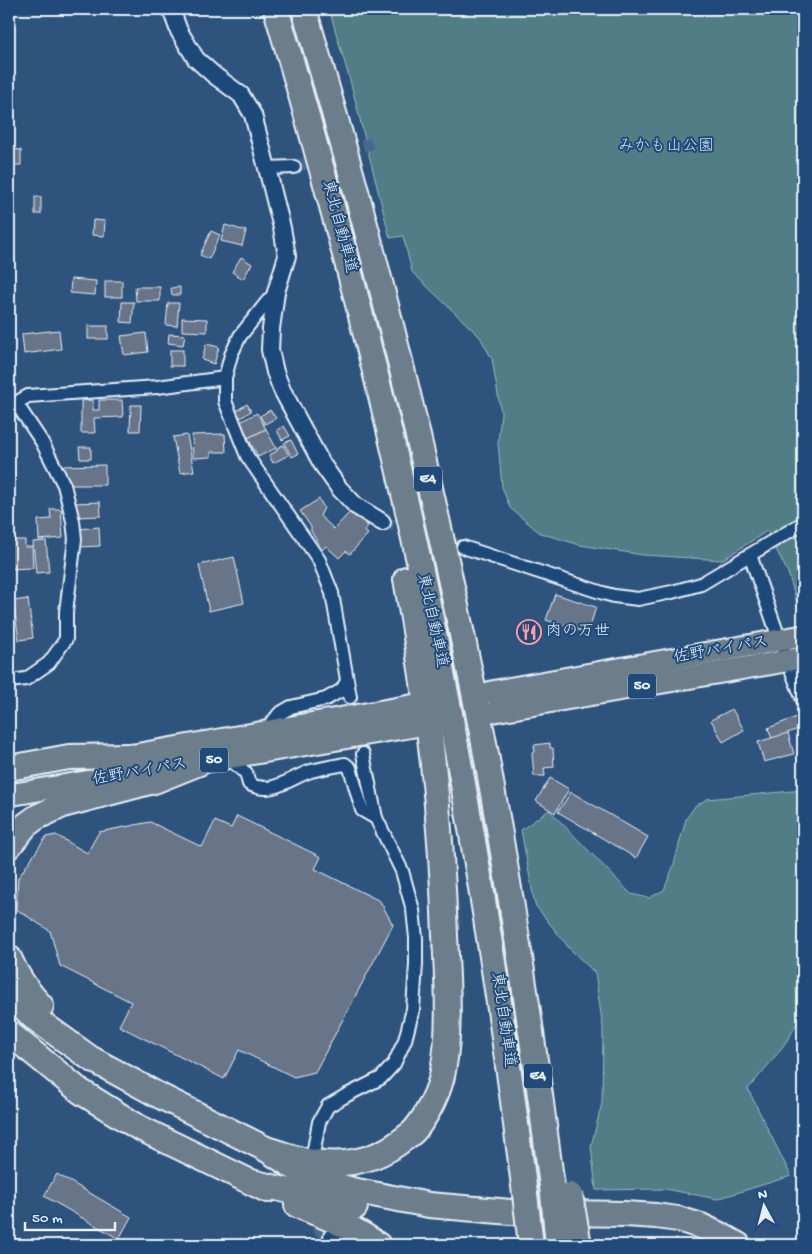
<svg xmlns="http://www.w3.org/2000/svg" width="812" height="1254" viewBox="0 0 812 1254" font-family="'Gochi Hand','Klee One',sans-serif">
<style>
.green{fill:#517e86;stroke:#9cb8bf}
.building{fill:#687588;stroke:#e8f1f8}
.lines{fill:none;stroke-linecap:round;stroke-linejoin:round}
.minor-tunnel{stroke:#4a6b8f;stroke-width:12;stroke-dasharray:12 6;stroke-linecap:butt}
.minor-casing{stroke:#e8f1f8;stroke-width:16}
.tertiary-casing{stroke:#e8f1f8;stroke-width:20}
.trunk-casing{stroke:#e8f1f8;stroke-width:25}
.motorway-casing{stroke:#e8f1f8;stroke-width:28}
.minor{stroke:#1f4a7a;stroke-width:12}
.tertiary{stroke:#1f4a7a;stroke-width:16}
.trunk{stroke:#6c7d8b;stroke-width:21}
.motorway{stroke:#6c7d8b;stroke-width:24}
.motorway-bridge-casing{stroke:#e8f1f8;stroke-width:28;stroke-linecap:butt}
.motorway-bridge{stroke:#6c7d8b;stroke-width:24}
.labels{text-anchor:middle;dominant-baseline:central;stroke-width:4;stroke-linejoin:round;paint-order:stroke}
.shield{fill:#1f4a7a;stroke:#acbfd2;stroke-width:1}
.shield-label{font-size:15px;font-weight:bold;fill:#e8f1f8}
.park-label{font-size:16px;fill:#d1e0e7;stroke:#1f4a7a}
.street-label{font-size:16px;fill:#e8f1f8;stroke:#1f4a7a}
.poi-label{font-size:16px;fill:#e8f1f8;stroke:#1f4a7a;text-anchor:start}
</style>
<rect width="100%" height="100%" fill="#2e537d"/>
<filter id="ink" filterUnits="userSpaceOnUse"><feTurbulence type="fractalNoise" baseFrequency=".02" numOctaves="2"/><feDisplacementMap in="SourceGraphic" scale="10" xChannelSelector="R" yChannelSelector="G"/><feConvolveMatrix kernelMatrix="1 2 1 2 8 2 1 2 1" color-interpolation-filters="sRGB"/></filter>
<g filter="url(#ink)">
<g class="green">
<path d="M 329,9 L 803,9 L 803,623 L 788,573 L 767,531 L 722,560 L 643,555 L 580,545 L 540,533 L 510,508 L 502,487 L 498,443 L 501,413 L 492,359 L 480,337 L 412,272 L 403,236 L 390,238 L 351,84 Z"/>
<path d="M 803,790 L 803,1011 C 790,1042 769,1064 748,1089 L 791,1176 L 717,1199 L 665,1189 L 596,1190 L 591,1146 L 602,1103 L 603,1028 L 595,973 L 569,948 L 535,905 L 521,830 L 549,810 L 631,894 L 649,898 L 664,890 L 673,867 L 686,819 L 695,806 L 707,799 Z"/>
</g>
<g class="building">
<path d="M 9,149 L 21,150 L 21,165 L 9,165 Z"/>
<rect x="35" y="197" width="6" height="17"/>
<path d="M 93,220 L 105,221 L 104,236 L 92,235 Z"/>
<path d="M 225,225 L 246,231 L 242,246 L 221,241 Z"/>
<path d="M 211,231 L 220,235 L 209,259 L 200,255 Z"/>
<path d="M 241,257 L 252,264 L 243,279 L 232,272 Z"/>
<path d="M 71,279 L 96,281 L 95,295 L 70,293 Z"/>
<rect x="105" y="281" width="17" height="16"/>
<path d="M 135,287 L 160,287 L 160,301 L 136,301 Z"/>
<path d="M 180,287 L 180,295 L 172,295 L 171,288 Z"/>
<path d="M 122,302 L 134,302 L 132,323 L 121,322 Z"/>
<path d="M 168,303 L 179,303 L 177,326 L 166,325 Z"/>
<path d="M 182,318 L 207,319 L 207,332 L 182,331 Z"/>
<rect x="88" y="326" width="20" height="13"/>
<path d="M 59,330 L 61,349 L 24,354 L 22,334 Z"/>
<path d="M 146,333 L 148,352 L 124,355 L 121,336 Z"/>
<path d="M 169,334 L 185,335 L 183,345 L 168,343 Z"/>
<path d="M 206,344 L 219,347 L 214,364 L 202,360 Z"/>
<rect x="170" y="350" width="13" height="16"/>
<path d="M 93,400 L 93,410 L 99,410 L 99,400 L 122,400 L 123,417 L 94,418 L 95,433 L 81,433 L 81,401 Z"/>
<path d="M 247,404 L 251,411 L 241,418 L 236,411 Z"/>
<path d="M 131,405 L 141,405 L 140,431 L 130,431 Z"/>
<path d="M 270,410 L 276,418 L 265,424 L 260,416 Z"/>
<path d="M 257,413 L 266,429 L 248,438 L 240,422 Z"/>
<path d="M 284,426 L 290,436 L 282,440 L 277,430 Z"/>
<path d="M 266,429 L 276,448 L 258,457 L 248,438 Z"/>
<path d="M 225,434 L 226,452 L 211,452 L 211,457 L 193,458 L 192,435 Z"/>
<path d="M 187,435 L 194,471 L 180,473 L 173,437 Z"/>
<path d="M 291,440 L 298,454 L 292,457 L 284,443 Z"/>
<path d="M 283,445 L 289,455 L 273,463 L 269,455 L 277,451 L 276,449 Z"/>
<path d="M 79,447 L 91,447 L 91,459 L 80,459 Z"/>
<path d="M 105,465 L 105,485 L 64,485 L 59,466 Z"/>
<path d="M 319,499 L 324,508 L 320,516 L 334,529 L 351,511 L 368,526 L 364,531 L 368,534 L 350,554 L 346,551 L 339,558 L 326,546 L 322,550 L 311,531 L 311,527 L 300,511 Z"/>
<path d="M 100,502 L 101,516 L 77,517 L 73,503 Z"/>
<path d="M 50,509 L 61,509 L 63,538 L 39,540 L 38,520 L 51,519 Z"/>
<path d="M 99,527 L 100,546 L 81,547 L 80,529 Z"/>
<path d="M 9,540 L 25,540 L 25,547 L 32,547 L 33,568 L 9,569 Z"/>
<path d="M 46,541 L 49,572 L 36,573 L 33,542 Z"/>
<path d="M 234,557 L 244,603 L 209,611 L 199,565 Z"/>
<path d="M 555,594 L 596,607 L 588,633 L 546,620 Z"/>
<path d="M 28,599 L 33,638 L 19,640 L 13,601 Z"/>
<path d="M 732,709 L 744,730 L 723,742 L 711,720 Z"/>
<path d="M 797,717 L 801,728 L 772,739 L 768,728 Z"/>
<path d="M 788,733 L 794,754 L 764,762 L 758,742 Z"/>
<path d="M 550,743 L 550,748 L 553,748 L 554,767 L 544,768 L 545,776 L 534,776 L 532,753 L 535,752 L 534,745 Z"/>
<path d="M 550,778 L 569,789 L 555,813 L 536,801 Z"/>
<path d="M 571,792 L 648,837 L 636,858 L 558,812 Z"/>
<path d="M 237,816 L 321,857 L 315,869 L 380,901 L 393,925 L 315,1072 L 294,1077 L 239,1050 L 224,1079 L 119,1026 L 131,1002 L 60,966 L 50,931 L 16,909 L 18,878 L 46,837 L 56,835 L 87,853 L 99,832 L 150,822 L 202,847 L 215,821 L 231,828 Z"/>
<path d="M 57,1174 L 131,1217 L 119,1239 L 44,1196 Z"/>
</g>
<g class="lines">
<g class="minor-tunnel">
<path d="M 294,167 L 372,143"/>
<path d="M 382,522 L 463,547"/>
<path d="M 316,1209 C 316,1226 314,1229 330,1236"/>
</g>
<defs>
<g id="minor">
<path d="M 267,168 L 294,167"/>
<path d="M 276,292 L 267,302 L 240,336 L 231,355 L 225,378 L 225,401 L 247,456 L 319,560 L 332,593 L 350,697"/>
<path d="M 9,402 L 16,403 L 28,396 L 157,387 L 225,378"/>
<path d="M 463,547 L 603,593 L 614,596 L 638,599 L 672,592 L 701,584 L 803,523"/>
<path d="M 750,555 L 780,641 L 803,700"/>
<path d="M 9,681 L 26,679 L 49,663 L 66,639 L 66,612 L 75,539 L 73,521 L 64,485 L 42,442 L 16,403"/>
<path d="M 265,732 L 279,714 L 291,707 L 326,699 L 342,690 L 347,681"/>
<path d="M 228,758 L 246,773 L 249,784 C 273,796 289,778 311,771 C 322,768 334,766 345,764 L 350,768 L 362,810 L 376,818"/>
<path d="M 314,1149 L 319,1122 L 328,1106 L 347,1095 L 381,1078 L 394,1064 L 405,1040 L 413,1009 L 416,964 L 416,938 L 413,910 L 402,871 L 376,818 L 363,754"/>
<path d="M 330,1236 L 347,1245"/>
</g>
<path id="tertiary" d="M 171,9 L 179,31 L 196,59 L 214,75 L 241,95 L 253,115 L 267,168 L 282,228 L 287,256 L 276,292 L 271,329 L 270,350 L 275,372 L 282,390 L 322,464 L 339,488 L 356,506 L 382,522"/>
<g id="trunk">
<path d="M 491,692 L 803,636"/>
<path d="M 495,711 L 803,658"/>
<path d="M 112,759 L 416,705"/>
<path d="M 9,795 L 420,725"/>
</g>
<g id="motorway">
<path d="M 276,9 C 316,145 354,282 387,421 C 448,675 493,934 525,1194"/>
<path d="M 304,9 C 328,91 352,173 373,255 C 402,365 428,476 452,587 C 463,639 474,691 484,743 C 511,892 534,1043 553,1194"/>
<path d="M 9,768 L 69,757 L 128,756"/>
<path d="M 9,846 L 26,825 L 37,817 L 63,805 L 154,781 L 199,763"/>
<path d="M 9,958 C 17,977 27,991 41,1006"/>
<path d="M 9,993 L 33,1017 L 90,1058 L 156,1094 L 266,1149 L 309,1177 L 352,1190 L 429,1205 L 511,1212 L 625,1214 L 656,1216 L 678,1219 L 701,1226 L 722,1236 L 738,1245"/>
<path d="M 9,1033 L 80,1091 L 138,1127 L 267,1190"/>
<path d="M 266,1149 C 281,1153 297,1160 313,1162 C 347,1167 378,1160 405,1138 C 408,1136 411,1134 414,1131 C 427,1116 440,1090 443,1071 C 451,1029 447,977 445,935 C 441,816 428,697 406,579"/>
<path d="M 252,1182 L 355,1207"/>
<path d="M 297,1205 C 327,1218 351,1225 378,1245"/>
</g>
</defs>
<use href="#minor" class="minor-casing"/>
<use href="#tertiary" class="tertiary-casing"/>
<use href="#trunk" class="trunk-casing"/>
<use href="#motorway" class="motorway-casing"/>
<use href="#minor" class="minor"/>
<use href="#tertiary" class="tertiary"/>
<use href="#trunk" class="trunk"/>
<use href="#motorway" class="motorway"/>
<defs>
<g id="motorway-bridge">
<path d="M 525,1194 L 531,1245"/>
<path d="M 553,1194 L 558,1245"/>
<path d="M 570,1195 L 579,1245"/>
</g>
</defs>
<use href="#motorway-bridge" class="motorway-bridge-casing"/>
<use href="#motorway-bridge" class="motorway-bridge"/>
</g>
</g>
<defs>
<symbol id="restaurant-ring" viewBox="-11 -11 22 22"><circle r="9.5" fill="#1f4a7a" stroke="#ff9aa2" stroke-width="1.5"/><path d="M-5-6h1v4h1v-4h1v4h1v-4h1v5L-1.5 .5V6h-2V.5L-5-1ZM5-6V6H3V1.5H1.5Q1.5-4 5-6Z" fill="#ff9aa2"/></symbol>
</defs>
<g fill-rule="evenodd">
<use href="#restaurant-ring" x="515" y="618" width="28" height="28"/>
</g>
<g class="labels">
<g class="shield">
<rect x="414" y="466.5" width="28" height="25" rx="4"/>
<rect x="628" y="673.5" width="28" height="25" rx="4"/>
<rect x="200" y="747.5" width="28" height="25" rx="4"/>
<rect x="524" y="1063.5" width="28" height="25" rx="4"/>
</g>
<g class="shield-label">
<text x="428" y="479">E4</text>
<text x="642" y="686">50</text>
<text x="214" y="760">50</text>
<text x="538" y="1076">E4</text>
</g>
<g class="park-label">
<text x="666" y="147">みかも山公園</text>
</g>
<g class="street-label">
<text transform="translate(338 227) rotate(75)">東北自動車道</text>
<text transform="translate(431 621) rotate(78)">東北自動車道</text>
<text transform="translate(721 651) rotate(-10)">佐野バイパス</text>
<text transform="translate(140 773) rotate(-10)">佐野バイパス</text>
<text transform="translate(502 1020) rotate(82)">東北自動車道</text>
</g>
<g class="poi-label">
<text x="546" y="632">肉の万世</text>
</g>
</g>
<rect width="812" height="1254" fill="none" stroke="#1f4a7a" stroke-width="30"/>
<rect x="15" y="15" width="782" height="1224" fill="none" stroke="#e8f1f8" stroke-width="2" filter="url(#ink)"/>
<g transform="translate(764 1206) rotate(353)" stroke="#1f4a7a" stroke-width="4" paint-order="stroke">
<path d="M0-4L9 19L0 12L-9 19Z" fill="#e8f1f8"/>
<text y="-8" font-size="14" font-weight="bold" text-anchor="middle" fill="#e8f1f8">N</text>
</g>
<path d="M25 1222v8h90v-8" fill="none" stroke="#e8f1f8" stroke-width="2.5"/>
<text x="32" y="1222" font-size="15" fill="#e8f1f8" stroke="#1f4a7a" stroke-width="4" paint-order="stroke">50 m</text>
</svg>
